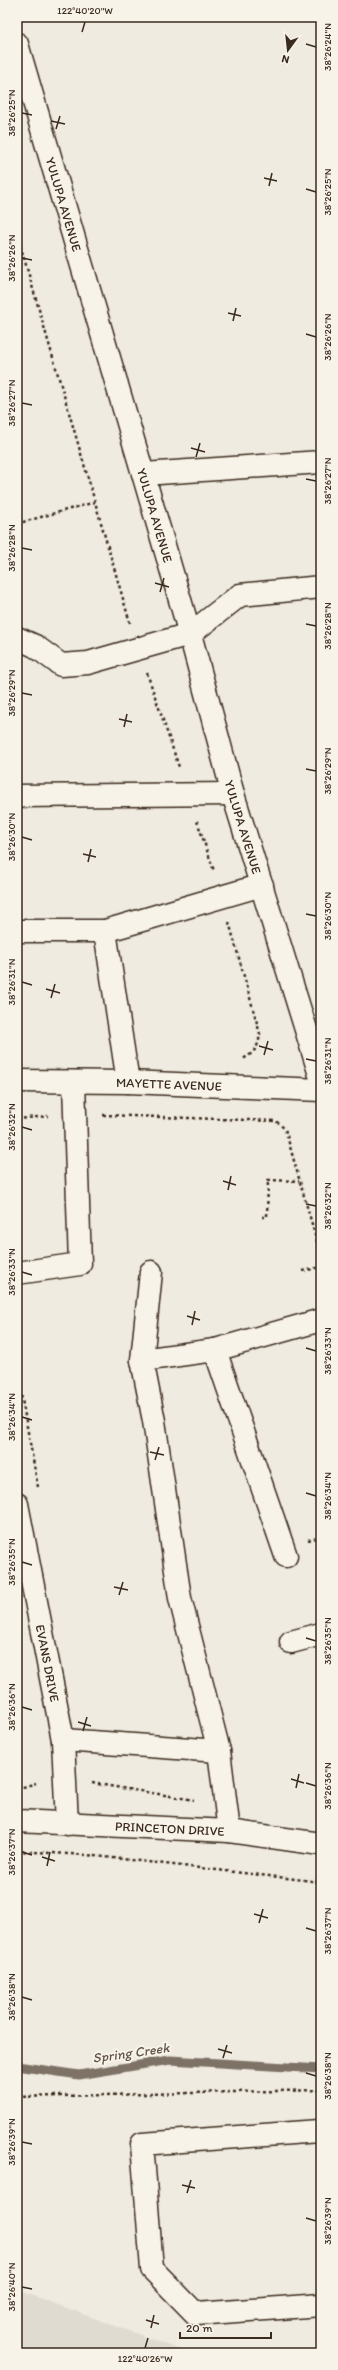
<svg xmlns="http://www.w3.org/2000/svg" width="338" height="2370" viewBox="0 0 338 2370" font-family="Itim,sans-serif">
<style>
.built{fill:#e0dbd0}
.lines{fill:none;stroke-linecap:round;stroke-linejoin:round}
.stream{stroke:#7e7266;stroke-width:9}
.minor-casing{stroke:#3b2a1e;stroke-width:25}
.path{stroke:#3b2a1e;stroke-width:2.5;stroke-dasharray:3 3;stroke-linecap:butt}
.minor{stroke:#f7f3e8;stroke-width:22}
.ticks{fill:none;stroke:#3b2a1e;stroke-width:1.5}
.labels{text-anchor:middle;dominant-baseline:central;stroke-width:4;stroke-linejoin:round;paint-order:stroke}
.street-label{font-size:13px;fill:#3b2a1e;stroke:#f7f3e8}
.water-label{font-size:14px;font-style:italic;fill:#625448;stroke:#f7f3e8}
.neatline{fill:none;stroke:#3b2a1e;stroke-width:1.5}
.ticks-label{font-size:10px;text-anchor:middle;fill:#3b2a1e}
</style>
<rect width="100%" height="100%" fill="#efebe0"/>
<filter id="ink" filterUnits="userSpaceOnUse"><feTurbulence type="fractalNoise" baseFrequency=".025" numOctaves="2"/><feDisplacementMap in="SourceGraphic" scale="8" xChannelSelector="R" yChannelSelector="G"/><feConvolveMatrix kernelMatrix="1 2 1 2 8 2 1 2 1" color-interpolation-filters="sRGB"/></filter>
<g filter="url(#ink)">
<path class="built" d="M 17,2287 L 23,2292 L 189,2353 L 17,2353 Z"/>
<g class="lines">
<path class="stream" d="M 17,2066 L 79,2075 L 170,2060 L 321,2069"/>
<defs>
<g id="minor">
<path id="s1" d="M 17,44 L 190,634 L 233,794 L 321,1078"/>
<path d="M 144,474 L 321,462"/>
<path d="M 17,638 L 35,646 L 61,665 L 88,663 L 190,634 L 240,595 L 321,587"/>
<path d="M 17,796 L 233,794"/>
<path d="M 17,931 L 105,931"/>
<path id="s2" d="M 17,1081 L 128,1082 L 321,1090"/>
<path d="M 128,1082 L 105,931 L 262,885"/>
<path d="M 17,1273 L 80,1264 L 74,1083"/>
<path d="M 215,1350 L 142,1360 L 154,1421 L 180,1598 L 219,1751 L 229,1831"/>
<path d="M 142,1360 L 151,1272"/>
<path id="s3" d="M 17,1504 L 63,1740 L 67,1824"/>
<path d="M 286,1556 L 215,1350 L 321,1320"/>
<path d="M 291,1642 L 321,1634"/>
<path d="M 63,1740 L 219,1751"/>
<path id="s4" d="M 17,1821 L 229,1831 L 321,1844"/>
<path d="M 319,2131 L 142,2144 L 152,2269 L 196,2314 L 321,2305"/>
</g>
</defs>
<use href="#minor" class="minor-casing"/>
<g class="path">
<path d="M 17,234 L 95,502"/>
<path d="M 17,520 L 23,522 L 95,502 L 130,623"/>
<path d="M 147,673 L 179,767"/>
<path d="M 197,821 L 214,871"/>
<path d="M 229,922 L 260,1034 C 258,1048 255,1052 243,1059"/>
<path d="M 103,1115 L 276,1121 L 285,1129 L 321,1256"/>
<path d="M 17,1119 L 48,1116"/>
<path d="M 262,1217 L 267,1217 L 268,1180 L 299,1181"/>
<path d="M 303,1271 L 321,1267"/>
<path d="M 17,1372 L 38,1487"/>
<path d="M 308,1540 L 321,1537"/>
<path d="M 92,1783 L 194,1800"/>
<path d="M 17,1789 L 36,1783"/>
<path d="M 17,1851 L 87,1855 L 321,1882"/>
<path d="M 17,2097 L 321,2090"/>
</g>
<use href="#minor" class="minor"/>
</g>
</g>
<path class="ticks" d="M 82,32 L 85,22M 306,44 L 316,47M 22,113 L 32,115M 51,121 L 65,124M 56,129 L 60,116M 264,178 L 277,181M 269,186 L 272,173M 306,189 L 316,192M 22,258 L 32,260M 228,313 L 241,316M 233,321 L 236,308M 306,334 L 316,337M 22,403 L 32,405M 191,448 L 205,452M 196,457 L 200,443M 306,479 L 316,481M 22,548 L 32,550M 155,583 L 169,587M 160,592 L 164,578M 306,624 L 316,626M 22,693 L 32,695M 119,719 L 132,722M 124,727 L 127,714M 306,769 L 316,771M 22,837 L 32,840M 83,854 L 96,857M 88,862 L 91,849M 306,914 L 316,916M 22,982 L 32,985M 46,989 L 60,993M 51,998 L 55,984M 259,1046 L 273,1050M 264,1055 L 268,1041M 306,1059 L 316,1061M 22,1127 L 32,1130M 223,1181 L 236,1185M 228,1190 L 231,1176M 306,1204 L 316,1206M 22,1272 L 32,1275M 187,1316 L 200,1320M 192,1325 L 195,1311M 306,1348 L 316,1351M 22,1417 L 32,1420M 150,1452 L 164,1455M 155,1460 L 159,1447M 306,1493 L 316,1496M 22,1562 L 32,1565M 114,1587 L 128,1590M 119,1595 L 123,1582M 306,1638 L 316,1641M 22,1707 L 32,1710M 78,1722 L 91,1726M 83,1731 L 87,1717M 291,1779 L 304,1783M 306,1783 L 316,1786M 296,1788 L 299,1774M 22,1852 L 32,1855M 42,1857 L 55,1861M 47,1866 L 50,1852M 254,1914 L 268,1918M 259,1923 L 263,1909M 306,1928 L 316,1931M 22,1997 L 32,2000M 218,2049 L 232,2053M 223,2058 L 227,2045M 306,2073 L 316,2076M 22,2142 L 32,2144M 182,2185 L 195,2188M 187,2193 L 191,2180M 306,2218 L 316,2221M 22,2287 L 32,2289M 146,2320 L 159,2324M 151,2328 L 154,2315M 145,2348 L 148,2338"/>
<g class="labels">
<g class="street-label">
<text stroke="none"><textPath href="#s1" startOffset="167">YULUPA AVENUE</textPath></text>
<text stroke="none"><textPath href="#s1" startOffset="491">YULUPA AVENUE</textPath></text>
<text stroke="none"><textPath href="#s1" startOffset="815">YULUPA AVENUE</textPath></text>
<text stroke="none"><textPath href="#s2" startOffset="152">MAYETTE AVENUE</textPath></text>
<text stroke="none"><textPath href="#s3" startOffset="162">EVANS DRIVE</textPath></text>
<text stroke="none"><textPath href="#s4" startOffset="153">PRINCETON DRIVE</textPath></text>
</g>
<g class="water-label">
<text transform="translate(131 2053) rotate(-8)">Spring Creek</text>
</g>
</g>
<rect width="338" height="2370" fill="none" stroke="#f7f3e8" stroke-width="44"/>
<g transform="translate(288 50) rotate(195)" stroke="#f7f3e8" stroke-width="3" paint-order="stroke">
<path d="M0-3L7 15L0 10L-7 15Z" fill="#3b2a1e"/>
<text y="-6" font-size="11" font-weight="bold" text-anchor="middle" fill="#3b2a1e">N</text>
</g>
<path d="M180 2332v6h91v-6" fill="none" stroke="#3b2a1e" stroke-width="2"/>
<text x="186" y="2332" font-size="12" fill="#3b2a1e" stroke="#f7f3e8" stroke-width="3" paint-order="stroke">20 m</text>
<rect x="22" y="22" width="294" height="2326" class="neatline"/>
<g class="ticks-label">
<text x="85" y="14">122°40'20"W</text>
<text transform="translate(327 47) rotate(-90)" y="4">38°26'24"N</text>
<text transform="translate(11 113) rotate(-90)" y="4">38°26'25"N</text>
<text transform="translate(327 192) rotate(-90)" y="4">38°26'25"N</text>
<text transform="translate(11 258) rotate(-90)" y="4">38°26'26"N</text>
<text transform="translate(327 337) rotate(-90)" y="4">38°26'26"N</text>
<text transform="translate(11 403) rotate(-90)" y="4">38°26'27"N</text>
<text transform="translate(327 481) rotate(-90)" y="4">38°26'27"N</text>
<text transform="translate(11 548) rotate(-90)" y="4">38°26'28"N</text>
<text transform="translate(327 626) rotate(-90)" y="4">38°26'28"N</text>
<text transform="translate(11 693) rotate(-90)" y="4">38°26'29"N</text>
<text transform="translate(327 771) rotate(-90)" y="4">38°26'29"N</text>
<text transform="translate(11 837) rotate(-90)" y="4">38°26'30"N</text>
<text transform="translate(327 916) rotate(-90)" y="4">38°26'30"N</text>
<text transform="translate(11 982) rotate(-90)" y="4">38°26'31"N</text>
<text transform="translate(327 1061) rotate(-90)" y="4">38°26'31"N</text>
<text transform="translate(11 1127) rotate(-90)" y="4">38°26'32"N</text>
<text transform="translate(327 1206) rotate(-90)" y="4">38°26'32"N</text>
<text transform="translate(11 1272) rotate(-90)" y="4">38°26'33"N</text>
<text transform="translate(327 1351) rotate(-90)" y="4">38°26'33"N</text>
<text transform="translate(11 1417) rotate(-90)" y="4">38°26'34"N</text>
<text transform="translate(327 1496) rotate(-90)" y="4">38°26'34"N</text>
<text transform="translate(11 1562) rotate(-90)" y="4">38°26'35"N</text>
<text transform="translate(327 1641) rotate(-90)" y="4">38°26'35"N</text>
<text transform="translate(11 1707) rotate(-90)" y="4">38°26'36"N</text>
<text transform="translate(327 1786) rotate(-90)" y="4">38°26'36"N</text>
<text transform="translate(11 1852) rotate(-90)" y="4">38°26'37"N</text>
<text transform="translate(327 1931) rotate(-90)" y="4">38°26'37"N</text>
<text transform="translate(11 1997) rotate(-90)" y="4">38°26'38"N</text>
<text transform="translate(327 2076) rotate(-90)" y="4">38°26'38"N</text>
<text transform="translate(11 2142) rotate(-90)" y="4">38°26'39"N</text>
<text transform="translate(327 2221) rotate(-90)" y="4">38°26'39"N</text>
<text transform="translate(11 2287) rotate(-90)" y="4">38°26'40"N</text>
<text x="145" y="2362">122°40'26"W</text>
</g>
</svg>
